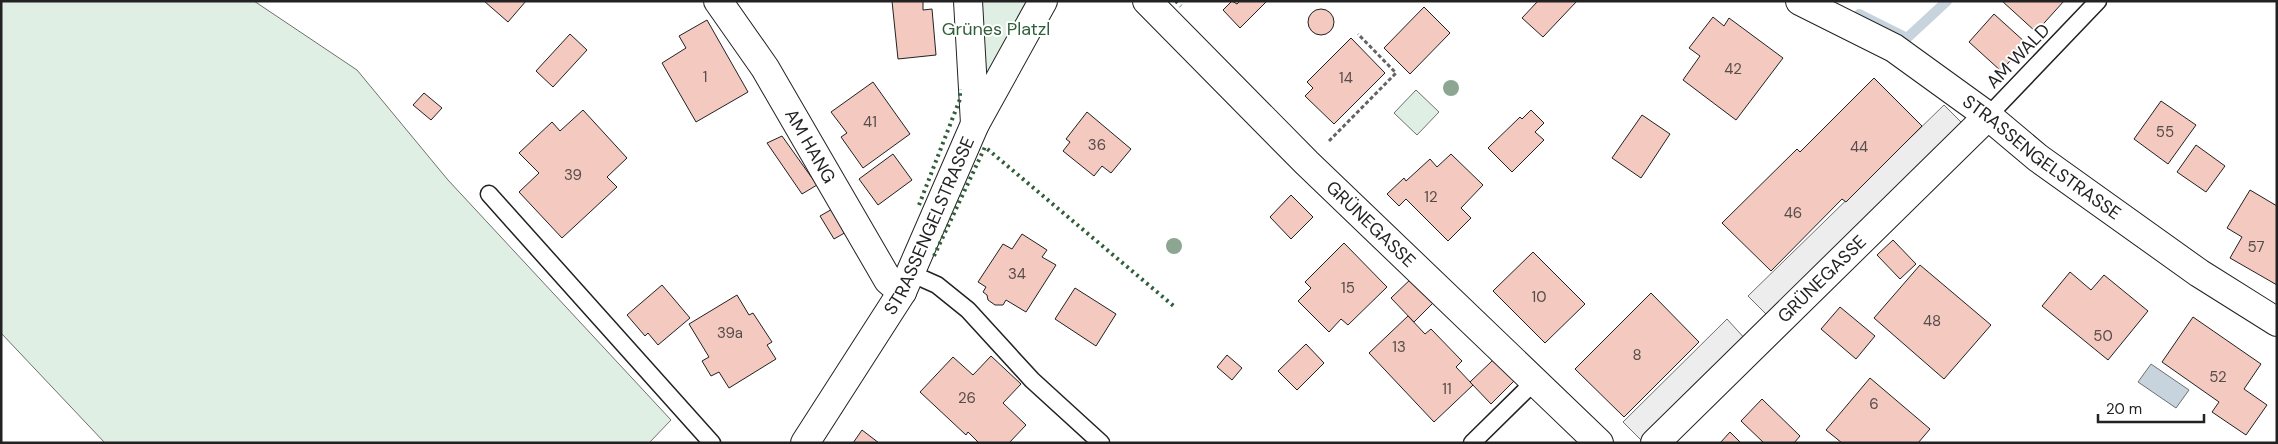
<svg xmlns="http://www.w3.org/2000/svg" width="2278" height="444" viewBox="0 0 2278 444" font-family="'DM Sans',sans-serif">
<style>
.green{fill:#e0efe3;stroke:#6f6f6f}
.parking{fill:#ededed;stroke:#6f6f6f}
.water{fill:#c7d3dd;stroke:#6f6f6f}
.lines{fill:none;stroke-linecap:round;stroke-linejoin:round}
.stream{stroke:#c7d3dd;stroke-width:10}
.building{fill:#f3c9c0;stroke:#222}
.lane-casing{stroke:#222;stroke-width:19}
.street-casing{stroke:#222;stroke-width:30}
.path{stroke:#646464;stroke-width:3;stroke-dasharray:4 2.5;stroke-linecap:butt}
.lane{stroke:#fff;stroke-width:16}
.street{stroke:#fff;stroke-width:28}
.hedge{stroke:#2f5e38;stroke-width:4;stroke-dasharray:2.5 4;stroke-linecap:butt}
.tree{fill:#8da692}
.labels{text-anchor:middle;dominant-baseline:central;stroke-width:4;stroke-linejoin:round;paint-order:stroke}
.number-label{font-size:15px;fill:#564c4a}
.park-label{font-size:18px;fill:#2f5e38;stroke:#fff}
.street-label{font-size:18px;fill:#222;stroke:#fff}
</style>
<rect width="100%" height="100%" fill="#fff"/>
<g class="green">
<path d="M 1,1 L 254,1 L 357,70 L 448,180 L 671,420 L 649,443 L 105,443 L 1,333 Z"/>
<path d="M 966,1 L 1043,1 L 975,124 Z"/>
<path d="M 1416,90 L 1439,112 L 1417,135 L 1394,113 Z"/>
</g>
<g class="parking">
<path d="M 1944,105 L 1965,126 L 1771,319 L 1748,296 Z"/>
<path d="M 1727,319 L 1747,341 L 1644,443 L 1623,422 Z"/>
</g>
<path class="water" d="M 2151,364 L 2189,390 L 2176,408 L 2138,382 Z"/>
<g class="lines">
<path class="stream" d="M 1859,14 L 1907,38 L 1947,1"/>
</g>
<g class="building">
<path d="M 484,1 L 526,1 L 508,22 Z"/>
<path d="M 892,1 L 923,1 L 923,10 L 932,9 L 936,55 L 898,59 Z"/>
<path d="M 1232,1 L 1237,4 L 1240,1 L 1267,1 L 1240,28 L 1223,10 Z"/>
<path d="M 1538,1 L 1577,1 L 1543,37 L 1522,18 Z"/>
<path d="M 2002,1 L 2064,1 L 2036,32 Z"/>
<path d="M 1424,7 L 1450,33 L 1410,74 L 1384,48 Z"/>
<circle cx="1321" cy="22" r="13"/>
<path d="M 1994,14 L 2026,43 L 2001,71 L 1969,42 Z"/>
<path d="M 1713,17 L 1724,26 L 1729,18 L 1783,58 L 1736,120 L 1683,80 L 1700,56 L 1689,48 Z"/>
<path d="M 707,20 L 748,92 L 696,122 L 662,63 L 686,48 L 679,36 Z"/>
<path d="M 570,34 L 587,50 L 553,87 L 536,71 Z"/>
<path d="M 1351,38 L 1385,73 L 1334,124 L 1305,96 L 1313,88 L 1307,82 Z"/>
<path d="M 1874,78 L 1922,126 L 1846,202 L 1842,199 L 1771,271 L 1722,223 L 1797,149 L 1800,152 Z"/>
<path d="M 873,82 L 910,134 L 863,168 L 841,137 L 847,133 L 831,112 Z"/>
<path d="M 424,93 L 442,108 L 431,120 L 413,105 Z"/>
<path d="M 2161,101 L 2196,125 L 2168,164 L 2134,139 Z"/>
<path d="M 583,110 L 627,158 L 607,177 L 617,187 L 562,238 L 519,192 L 539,173 L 519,153 L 552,122 L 560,131 Z"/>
<path d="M 1531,110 L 1544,123 L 1535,132 L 1544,140 L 1512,172 L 1488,148 L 1520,117 L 1522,119 Z"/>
<path d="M 1087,112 L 1131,149 L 1111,173 L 1102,166 L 1094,176 L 1063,151 L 1070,142 L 1066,139 Z"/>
<path d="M 1642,115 L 1670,134 L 1641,178 L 1612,158 Z"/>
<path d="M 782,136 L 817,185 L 802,194 L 767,143 Z"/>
<path d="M 2196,145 L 2225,166 L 2206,192 L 2177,172 Z"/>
<path d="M 893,154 L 912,180 L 878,205 L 859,179 Z"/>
<path d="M 1451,154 L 1483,185 L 1461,208 L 1471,218 L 1448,241 L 1406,199 L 1399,206 L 1387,194 L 1404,178 L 1406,181 L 1430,159 L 1437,167 Z"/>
<path d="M 2250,190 L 2277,206 L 2277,285 L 2230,258 L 2242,237 L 2227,228 Z"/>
<path d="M 1291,195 L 1313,217 L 1291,239 L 1270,217 Z"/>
<path d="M 834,208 L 848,231 L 834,239 L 820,216 Z"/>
<path d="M 1022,234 L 1047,250 L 1042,257 L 1056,265 L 1026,312 L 1006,300 L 1003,305 L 995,305 L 988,300 L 987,295 L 983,292 L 986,287 L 978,282 L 1003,244 L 1012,249 Z"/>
<path d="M 1893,240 L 1916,264 L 1900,279 L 1877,255 Z"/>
<path d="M 1344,243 L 1387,287 L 1348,325 L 1341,319 L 1329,332 L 1298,301 L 1311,288 L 1305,282 Z"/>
<path d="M 1533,252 L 1585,304 L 1545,343 L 1493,291 Z"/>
<path d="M 1920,265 L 1991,325 L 1944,379 L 1874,318 Z"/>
<path d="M 2070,272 L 2091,290 L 2104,275 L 2148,311 L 2108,360 L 2042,306 Z"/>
<path d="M 1414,276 L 1437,299 L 1414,322 L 1391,298 Z"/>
<path d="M 662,285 L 690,318 L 658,345 L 648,333 L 645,336 L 627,315 Z"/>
<path d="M 1075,288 L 1116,314 L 1096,346 L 1055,319 Z"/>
<path d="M 1651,293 L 1699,342 L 1624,417 L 1575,369 Z"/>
<path d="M 737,295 L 749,315 L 753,313 L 772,342 L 767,345 L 776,359 L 729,388 L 719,372 L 711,376 L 702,361 L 709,357 L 689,324 Z"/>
<path d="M 1840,307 L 1875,336 L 1856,359 L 1821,329 Z"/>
<path d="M 1408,316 L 1425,334 L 1431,329 L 1462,361 L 1456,367 L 1473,385 L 1434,422 L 1369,353 Z"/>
<path d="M 2193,317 L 2261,364 L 2244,389 L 2267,405 L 2246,435 L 2212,412 L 2219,402 L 2162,362 Z"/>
<path d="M 1306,344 L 1324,363 L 1297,390 L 1278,371 Z"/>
<path d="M 1227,355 L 1242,368 L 1232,380 L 1217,367 Z"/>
<path d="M 991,356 L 1021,384 L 1003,403 L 1026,425 L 1009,443 L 979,443 L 968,432 L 966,435 L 920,392 L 953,357 L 973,375 Z"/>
<path d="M 1493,360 L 1514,381 L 1491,404 L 1470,382 Z"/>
<path d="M 1870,378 L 1930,429 L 1918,443 L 1842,443 L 1826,430 Z"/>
<path d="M 1762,399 L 1800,436 L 1794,443 L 1764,443 L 1741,421 Z"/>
<path d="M 862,430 L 879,443 L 853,443 Z"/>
<path d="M 1730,432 L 1741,443 L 1720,443 Z"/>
</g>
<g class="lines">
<defs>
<g id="lane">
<path d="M 1988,116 L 2098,1"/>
<path d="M 489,194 L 712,443"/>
<path d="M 910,273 L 937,285 L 968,310 L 1032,380 L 1101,443"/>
<path d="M 1472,443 L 1535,381"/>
</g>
<g id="street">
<path id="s1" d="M 718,1 L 765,68 L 888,280 L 902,292"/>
<path d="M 968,1 L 975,124"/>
<path id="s2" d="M 1147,1 L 1307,163 L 1599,443"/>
<path id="s3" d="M 1800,1 L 1894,48 L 1988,116 L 2038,158 L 2199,273 L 2277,322"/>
<path id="s4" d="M 805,443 L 902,292 L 975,124 L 1043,1"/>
<path id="s5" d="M 1655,443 L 1988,116"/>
</g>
</defs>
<use href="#lane" class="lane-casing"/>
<use href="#street" class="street-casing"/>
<path class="path" d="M 1329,141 L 1396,73 L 1358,34"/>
<use href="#lane" class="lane"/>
<use href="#street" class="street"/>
<g class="hedge">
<path d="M 1176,1 L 1181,6"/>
<path d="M 919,205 L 960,99 L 960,89"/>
<path d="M 934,256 L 985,147 L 1176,308"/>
</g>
</g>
<g class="tree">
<circle cx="1451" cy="88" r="8"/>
<circle cx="1174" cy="246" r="8"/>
</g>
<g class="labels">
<g class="number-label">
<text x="1733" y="69">42</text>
<text x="705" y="77">1</text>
<text x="1346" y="78">14</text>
<text x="870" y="122">41</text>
<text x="2165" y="132">55</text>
<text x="1097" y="145">36</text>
<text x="1859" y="147">44</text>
<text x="573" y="175">39</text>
<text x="1431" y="197">12</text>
<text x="1793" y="213">46</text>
<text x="2256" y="247">57</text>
<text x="1017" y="274">34</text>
<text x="1348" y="288">15</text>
<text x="1539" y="297">10</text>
<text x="1932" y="321">48</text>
<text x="730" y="333">39a</text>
<text x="2103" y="336">50</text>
<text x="1399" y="347">13</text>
<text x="1637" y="355">8</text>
<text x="2218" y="377">52</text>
<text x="1447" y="389">11</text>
<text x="967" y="398">26</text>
<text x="1874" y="404">6</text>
</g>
<g class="park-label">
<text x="996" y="29">Grünes Platzl</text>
</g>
<g class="street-label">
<text transform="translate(2018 56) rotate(-46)">AM WALD</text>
<text stroke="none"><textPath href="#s1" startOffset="172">AM HANG</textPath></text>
<text stroke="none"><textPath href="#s3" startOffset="289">STRASSENGELSTRASSE</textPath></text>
<text stroke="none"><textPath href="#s2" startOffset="316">GRÜNEGASSE</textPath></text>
<text stroke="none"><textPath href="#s4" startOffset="251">STRASSENGELSTRASSE</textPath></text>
<text stroke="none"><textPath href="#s5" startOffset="234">GRÜNEGASSE</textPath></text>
</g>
</g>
<rect width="2278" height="444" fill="none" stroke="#222222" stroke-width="5"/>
<path d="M2098 414v8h106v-8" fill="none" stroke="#222222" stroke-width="2.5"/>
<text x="2106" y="414" font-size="15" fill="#222222" stroke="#ffffff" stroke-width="4" paint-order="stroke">20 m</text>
</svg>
